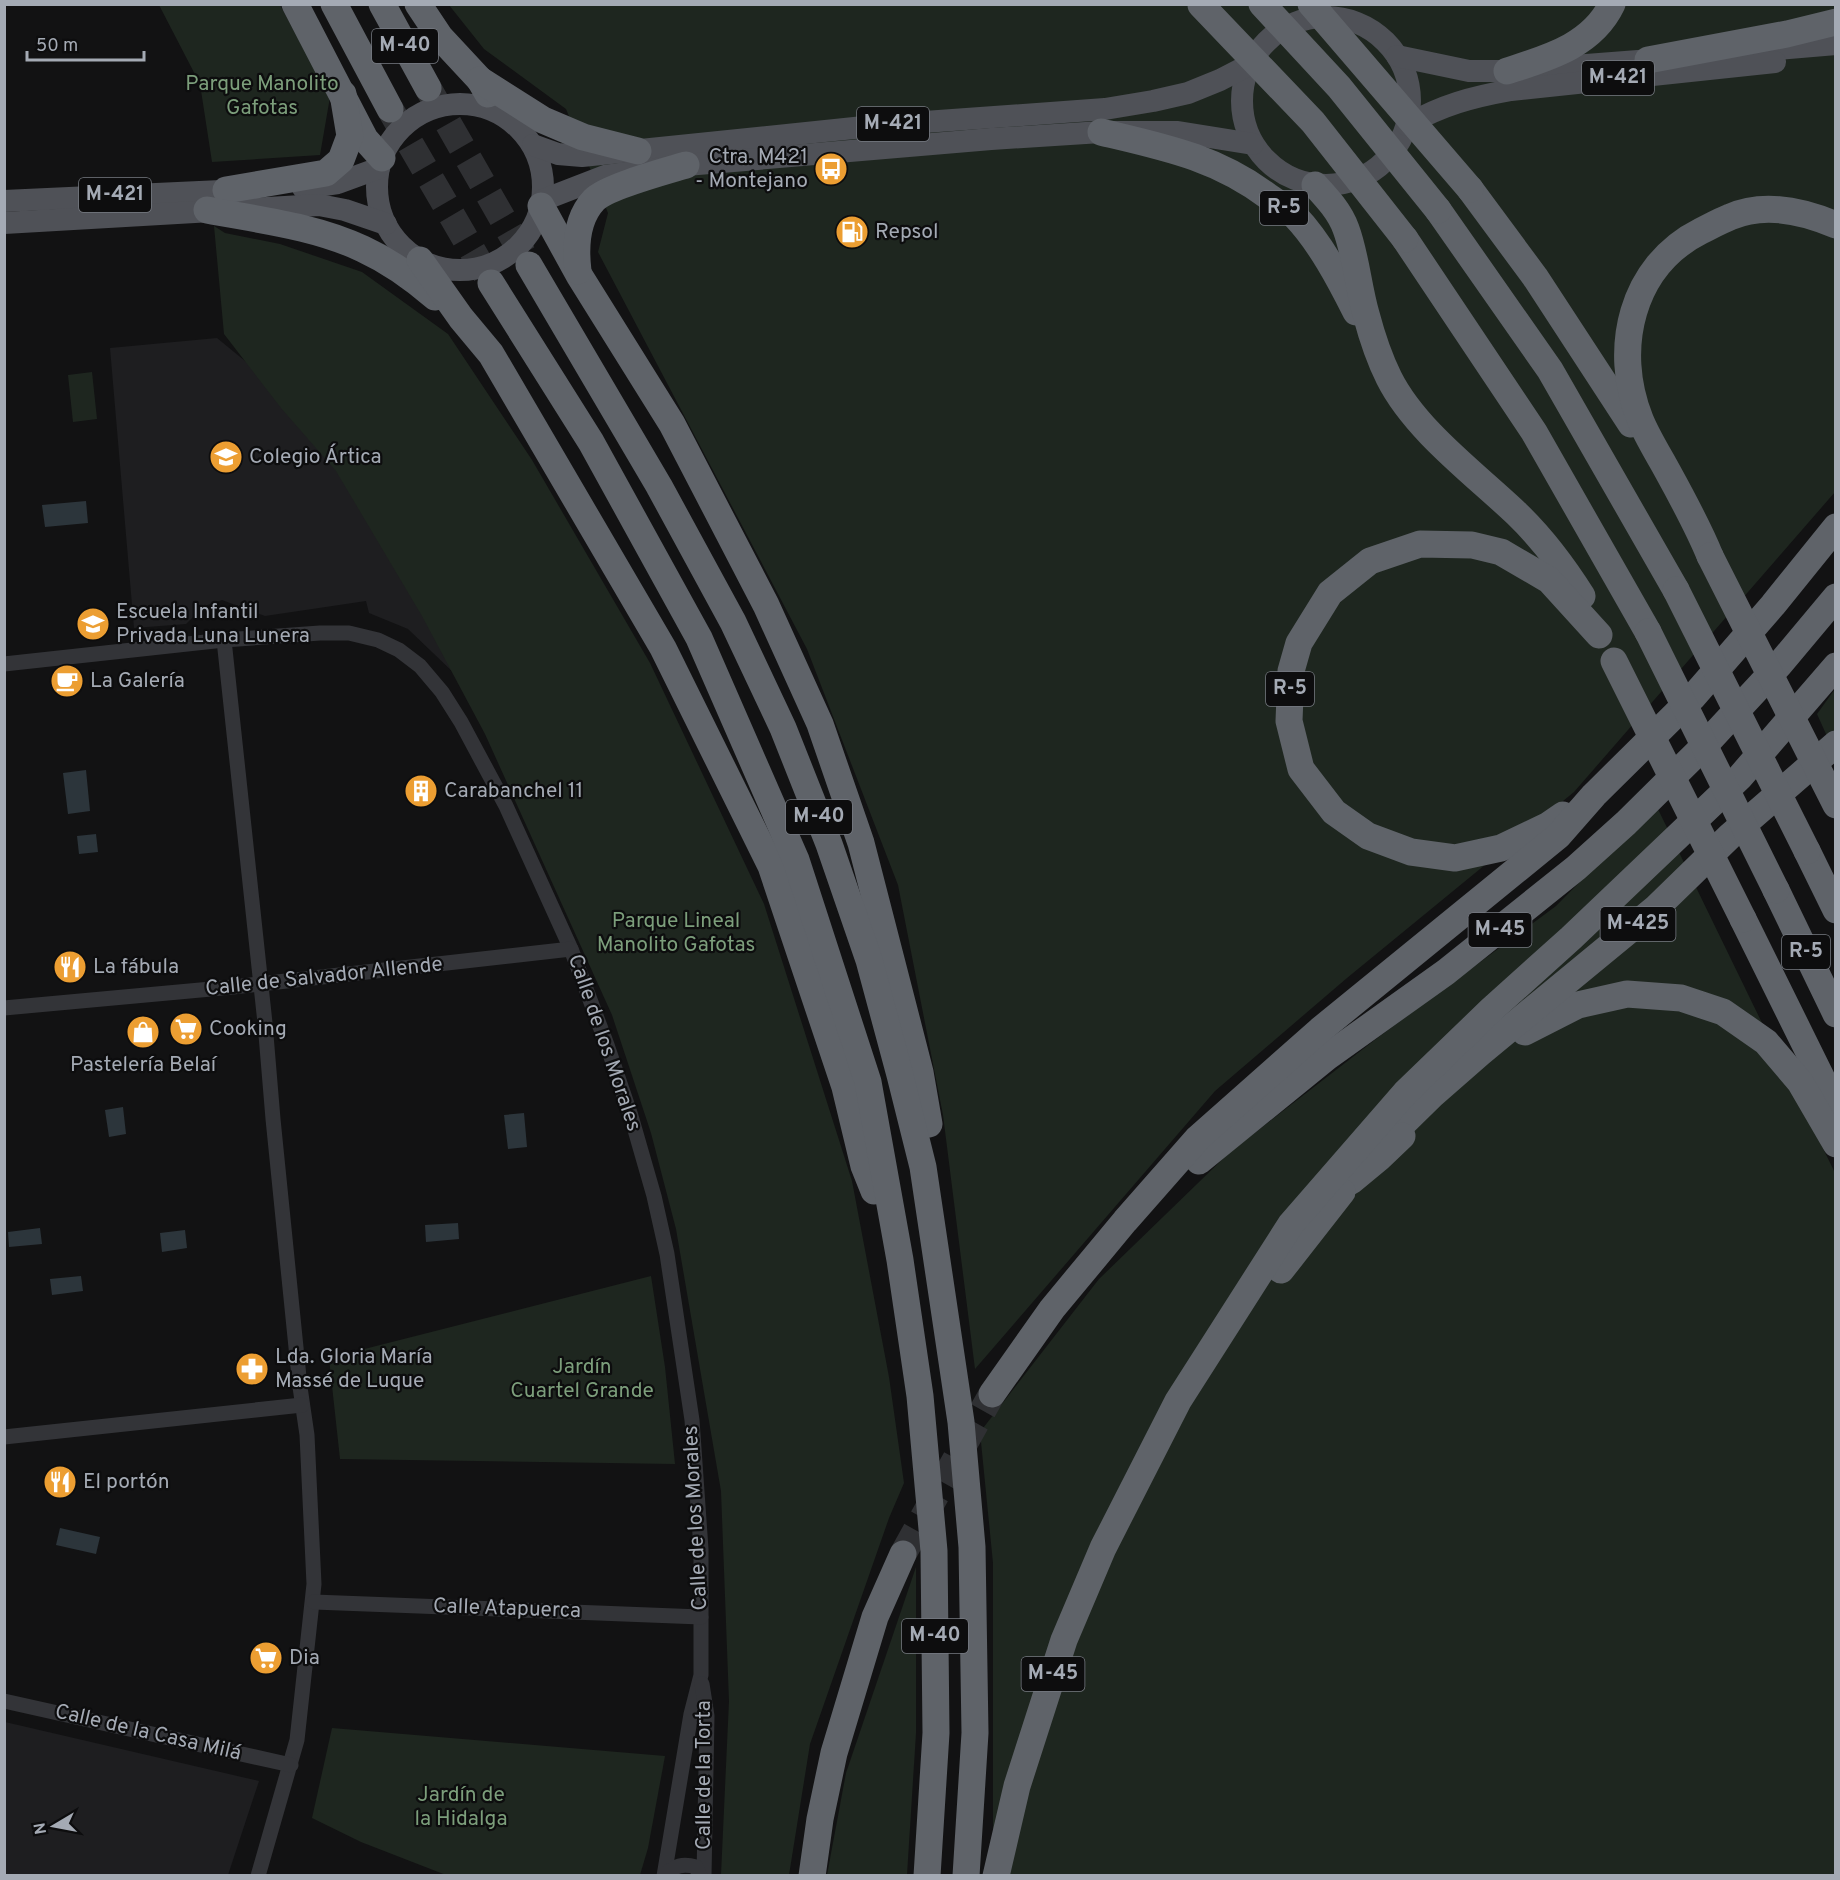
<svg xmlns="http://www.w3.org/2000/svg" width="1840" height="1880" viewBox="0 0 1840 1880" font-family="Overpass,sans-serif">
<style>
.built{fill:#1e1e20}
.green{fill:#1e261f}
.water{fill:#2c353b}
.lines{fill:none;stroke-linecap:round;stroke-linejoin:round}
.highway-tunnel{stroke:#2f3033;stroke-width:27;stroke-dasharray:27 14;stroke-linecap:butt}
.street{stroke:#333438;stroke-width:15}
.primary{stroke:#4f5157;stroke-width:22}
.highway{stroke:#5f6369;stroke-width:27}
.highway-bridge{stroke:#5f6369;stroke-width:27}
.labels{text-anchor:middle;dominant-baseline:central;stroke-width:4.5;stroke-linejoin:round;paint-order:stroke}
.shield{fill:#0d0d0e;stroke:#777b82;stroke-width:1.5}
.shield-label{font-size:20px;font-weight:bold;fill:#a4aab4}
.park-label{font-size:21px;fill:#7c9e7b;stroke:#0d0d0e}
.poi-label{font-size:21px;fill:#a4aab4;stroke:#0d0d0e;text-anchor:start}
.street-label{font-size:21px;fill:#a4aab4;stroke:#0d0d0e}
</style>
<rect width="100%" height="100%" fill="#121213"/>
<g class="built">
<path d="M 217,338 L 294,401 L 371,513 L 455,674 L 408,629 L 369,613 L 366,601 L 265,616 L 222,600 L 204,606 L 186,624 L 134,628 L 110,348 Z"/>
<path d="M 5,1722 L 259,1781 L 228,1875 L 5,1875 Z"/>
</g>
<g class="green">
<path d="M 159,5 L 280,5 L 330,97 L 320,155 L 212,162 L 200,84 Z"/>
<path d="M 449,5 L 1835,5 L 1835,492 L 1574,792 L 1347,978 L 1215,1091 L 975,1369 L 943,1115 L 898,885 L 807,649 L 598,252 L 608,213 L 566,109 L 484,49 Z"/>
<path d="M 214,226 L 225,233 L 280,244 L 362,272 L 448,334 L 532,460 L 650,663 L 764,904 L 852,1181 L 889,1377 L 904,1483 L 889,1518 L 810,1744 L 789,1875 L 721,1875 L 729,1701 L 721,1491 L 676,1229 L 651,1133 L 612,1015 L 485,734 L 422,616 L 336,471 L 281,408 L 224,334 Z"/>
<path d="M 92,372 L 97,419 L 73,422 L 68,375 Z"/>
<path d="M 1835,689 L 1835,754 L 1817,714 Z"/>
<path d="M 1656,805 L 1835,1173 L 1835,1875 L 993,1875 L 993,1563 L 980,1432 L 1099,1279 L 1230,1152 L 1376,1039 L 1556,906 Z"/>
<path d="M 651,1276 L 665,1367 L 675,1464 L 340,1459 L 329,1358 Z"/>
<path d="M 916,1567 L 916,1733 L 907,1875 L 827,1875 L 846,1773 Z"/>
<path d="M 332,1728 L 665,1756 L 648,1848 L 640,1875 L 446,1875 L 361,1842 L 312,1818 Z"/>
</g>
<g class="water">
<path d="M 86,501 L 88,523 L 45,527 L 42,505 Z"/>
<path d="M 86,770 L 90,811 L 68,814 L 63,773 Z"/>
<path d="M 96,834 L 98,852 L 79,854 L 77,836 Z"/>
<path d="M 123,1107 L 126,1134 L 109,1137 L 105,1110 Z"/>
<path d="M 524,1113 L 527,1147 L 508,1149 L 504,1115 Z"/>
<path d="M 458,1223 L 459,1239 L 426,1242 L 425,1225 Z"/>
<path d="M 40,1228 L 42,1244 L 9,1247 L 8,1232 Z"/>
<path d="M 185,1230 L 187,1248 L 162,1252 L 160,1233 Z"/>
<path d="M 81,1276 L 83,1291 L 52,1295 L 50,1279 Z"/>
<path d="M 60,1528 L 100,1537 L 96,1554 L 56,1545 Z"/>
</g>
<g class="lines">
<g class="highway-tunnel">
<path d="M 428,88 L 529,265"/>
<path d="M 390,109 L 491,283"/>
<path d="M 903,1554 L 992,1394"/>
</g>
<g class="street">
<path d="M 224,640 L 265,1023 L 273,1119 L 300,1387 L 307,1435 L 314,1584 L 297,1740 L 258,1876"/>
<path d="M 4,664 L 224,640 L 320,633 L 349,633 L 378,640 L 399,650 L 420,666 L 442,692 L 461,722 L 506,806 L 571,949 L 607,1045 L 631,1116 L 654,1196 L 667,1254 L 692,1420 L 701,1549 L 701,1675 L 691,1714 L 664,1876"/>
<path d="M 4,1008 L 233,987 L 571,949"/>
<path d="M 4,1437 L 302,1405"/>
<path d="M 314,1602 L 701,1617"/>
<path d="M 702,1684 L 707,1716 L 704,1876"/>
<path d="M 4,1701 L 291,1765"/>
<path d="M 665,1874 C 676,1866 682,1863 696,1867 L 700,1876"/>
</g>
<g class="primary">
<circle cx="1326" cy="101" r="84"/>
<path d="M 1753,51 L 1836,44"/>
<path d="M 1397,56 L 1469,71 L 1507,71 L 1664,59"/>
<circle cx="460" cy="187" r="83"/>
<path d="M 1407,125 C 1442,105 1472,97 1511,90 L 1775,62"/>
<path d="M 533,145 L 558,154 L 582,156 L 883,125 L 1105,109 L 1153,101 L 1188,93 L 1220,80 L 1249,65"/>
<path d="M 303,188 L 338,183 L 379,168"/>
<path d="M 543,200 L 605,176 L 686,165 L 991,139 L 1101,132 L 1178,132 L 1253,144"/>
<path d="M 4,201 L 243,190"/>
<path d="M 4,223 L 319,205 L 345,210 L 386,224"/>
</g>
<g class="highway">
<path d="M 295,4 L 365,139 L 382,158"/>
<path d="M 334,4 L 390,109"/>
<path d="M 382,4 L 428,88"/>
<path d="M 418,4 L 440,37 L 480,80 L 488,94"/>
<path d="M 1648,60 L 1787,34 L 1836,22"/>
<path d="M 1507,71 C 1547,58 1592,46 1612,4"/>
<path d="M 480,80 L 543,120 L 583,137 L 638,151"/>
<path d="M 1101,132 C 1164,147 1216,157 1269,197 C 1278,203 1288,209 1295,216 C 1320,242 1340,280 1356,312"/>
<path d="M 1315,185 C 1327,198 1340,212 1346,229 C 1356,256 1358,286 1366,314 C 1371,333 1380,360 1389,378 C 1415,430 1475,474 1517,514 C 1543,539 1563,566 1582,596"/>
<path d="M 1470,189 L 1535,277 L 1631,424"/>
<path d="M 226,190 L 326,173 L 341,160 L 350,136 L 343,94"/>
<path d="M 541,206 L 579,275 L 672,424 L 766,605 L 820,724 L 861,843 L 920,1072 L 929,1124"/>
<path d="M 207,210 C 259,220 315,226 363,249 C 389,261 413,278 435,297"/>
<path d="M 1438,210 L 1550,370 L 1676,590"/>
<path d="M 1405,239 L 1534,432 L 1648,632"/>
<path d="M 420,260 L 461,318 L 491,354 L 663,648 L 771,866 L 845,1087 L 864,1166 L 874,1191"/>
<path d="M 529,265 L 659,486 L 733,622 L 783,728 L 829,844 L 869,960 L 900,1075 L 923,1167 L 961,1422 L 972,1547 L 975,1733 L 966,1876"/>
<path d="M 578,271 C 575,246 576,219 594,200 C 606,187 666,171 686,165"/>
<path d="M 491,283 L 591,442 L 699,638 L 796,860 L 868,1082 L 900,1260 L 920,1396 L 934,1551 L 936,1733 L 927,1876"/>
<path d="M 1710,556 C 1697,524 1680,494 1663,463 C 1655,449 1646,434 1640,419 C 1612,349 1631,266 1701,231 C 1711,226 1720,221 1730,217 C 1764,202 1803,211 1836,225"/>
<path d="M 1563,815 L 1547,826 L 1501,848 L 1455,858 L 1411,852 L 1368,836 L 1334,812 L 1301,769 L 1289,721 L 1291,671 L 1299,643 L 1330,593 L 1370,561 L 1420,544 L 1472,545 L 1501,552 L 1549,580 L 1599,635"/>
<path d="M 1807,851 L 1836,910"/>
<path d="M 1776,890 L 1836,1014"/>
<path d="M 1743,919 L 1836,1107"/>
<path d="M 1525,1032 L 1578,1005 L 1627,994 L 1681,998 L 1723,1012 L 1766,1042 L 1800,1082 L 1836,1144"/>
<path d="M 1382,1144 L 1432,1095 L 1480,1053 L 1656,908 L 1730,836 L 1836,744"/>
<path d="M 1199,1161 L 1327,1057 L 1446,972 L 1576,868 L 1626,823 L 1702,748 L 1779,665 L 1836,597"/>
<path d="M 1351,1181 L 1380,1157 L 1402,1136"/>
<path d="M 1281,1270 L 1342,1192"/>
<path d="M 992,1394 L 1052,1309 L 1125,1221 L 1198,1138 L 1320,1030 L 1558,836 L 1594,795 L 1693,697 L 1773,605 L 1836,527"/>
<path d="M 812,1876 L 820,1819 L 834,1753 L 875,1617 L 903,1554"/>
<path d="M 996,1876 L 1017,1786 L 1064,1640 L 1103,1548 L 1178,1401 L 1291,1224 L 1405,1093 L 1492,1009 L 1571,938 L 1740,777 L 1836,666"/>
</g>
<g class="highway-bridge">
<path d="M 1262,4 L 1339,87 L 1438,210"/>
<path d="M 1311,4 L 1470,189"/>
<path d="M 1201,5 L 1313,122 L 1405,239"/>
<path d="M 1710,556 L 1836,805"/>
<path d="M 1676,590 L 1807,851"/>
<path d="M 1648,632 L 1776,890"/>
<path d="M 1614,661 L 1743,919"/>
</g>
</g>
<defs>
<symbol id="bus-disc" viewBox="-11 -11 22 22"><circle r="9.5" fill="#ec9e32" stroke="#0d0d0e"/><path d="M-5-6H5V4H4V6H2V4H-2V6H-4V4H-5ZM-3.5-4V0h7V-4ZM-3.5 1.2v1.5H-2V1.2ZM2 1.2v1.5H3.5V1.2Z" fill="#fff"/></symbol>
<symbol id="fuel-disc" viewBox="-11 -11 22 22"><circle r="9.5" fill="#ec9e32" stroke="#0d0d0e"/><path d="M-5.5-6h7V0h2V4h1.3V-2.5L3-4.5l.8-.8L6-3V5H2.5V1h-1V6h-7ZM-4.2-4.7v3.2H.2V-4.7Z" fill="#fff"/></symbol>
<symbol id="school-disc" viewBox="-11 -11 22 22"><circle r="9.5" fill="#ec9e32" stroke="#0d0d0e"/><path d="M0-5L7-2L0 1L-7-2ZM-4 1L0 2.5L4 1V4Q0 6-4 4Z" fill="#fff"/></symbol>
<symbol id="cafe-disc" viewBox="-11 -11 22 22"><circle r="9.5" fill="#ec9e32" stroke="#0d0d0e"/><path d="M-5.5-4.5H6V0H3Q3 3.5 0 3.5H-2.5Q-5.5 3.5-5.5 0ZM3-3.2v2h1.7v-2ZM-6 4.5H4V6H-6Z" fill="#fff"/></symbol>
<symbol id="building-disc" viewBox="-11 -11 22 22"><circle r="9.5" fill="#ec9e32" stroke="#0d0d0e"/><path d="M-4-6H4V6H1V3H-1V6H-4ZM-2.5-4.3h1.7v1.8h-1.7ZM.8-4.3h1.7v1.8H.8ZM-2.5-1h1.7V.8h-1.7ZM.8-1h1.7V.8H.8Z" fill="#fff"/></symbol>
<symbol id="restaurant-disc" viewBox="-11 -11 22 22"><circle r="9.5" fill="#ec9e32" stroke="#0d0d0e"/><path d="M-5-6h1v4h1v-4h1v4h1v-4h1v5L-1.5 .5V6h-2V.5L-5-1ZM5-6V6H3V1.5H1.5Q1.5-4 5-6Z" fill="#fff"/></symbol>
<symbol id="supermarket-disc" viewBox="-11 -11 22 22"><circle r="9.5" fill="#ec9e32" stroke="#0d0d0e"/><path d="M-6-5.5h2.5l.6 2H6L4.5 2H-2.5L-4.4-4H-6ZM-1.5 3.2a1.3 1.3 0 1 0 .1 0ZM3 3.2a1.3 1.3 0 1 0 .1 0Z" fill="#fff"/></symbol>
<symbol id="shop-disc" viewBox="-11 -11 22 22"><circle r="9.5" fill="#ec9e32" stroke="#0d0d0e"/><path d="M-5-2.5h2.3a2.7 3.5 0 0 1 5.4 0H5L5.5 6h-11ZM-1.5-2.5h3a1.5 2.3 0 0 0-3 0Z" fill="#fff"/></symbol>
<symbol id="pharmacy-disc" viewBox="-11 -11 22 22"><circle r="9.5" fill="#ec9e32" stroke="#0d0d0e"/><path d="M-2-6h4v4h4v4h-4v4h-4v-4h-4v-4h4Z" fill="#fff"/></symbol>
</defs>
<g fill-rule="evenodd">
<use href="#bus-disc" x="812" y="150" width="38" height="38"/>
<use href="#fuel-disc" x="833" y="213" width="38" height="38"/>
<use href="#school-disc" x="207" y="438" width="38" height="38"/>
<use href="#school-disc" x="74" y="605" width="38" height="38"/>
<use href="#cafe-disc" x="48" y="662" width="38" height="38"/>
<use href="#building-disc" x="402" y="772" width="38" height="38"/>
<use href="#restaurant-disc" x="51" y="948" width="38" height="38"/>
<use href="#supermarket-disc" x="167" y="1010" width="38" height="38"/>
<use href="#shop-disc" x="124" y="1013" width="38" height="38"/>
<use href="#pharmacy-disc" x="233" y="1350" width="38" height="38"/>
<use href="#restaurant-disc" x="41" y="1463" width="38" height="38"/>
<use href="#supermarket-disc" x="247" y="1639" width="38" height="38"/>
</g>
<g class="labels">
<g class="shield">
<rect x="372" y="29" width="66" height="34" rx="4.5"/>
<rect x="1582" y="61" width="72" height="34" rx="4.5"/>
<rect x="857" y="107" width="72" height="34" rx="4.5"/>
<rect x="79" y="178" width="72" height="34" rx="4.5"/>
<rect x="1260" y="191" width="48" height="34" rx="4.5"/>
<rect x="1266" y="672" width="48" height="34" rx="4.5"/>
<rect x="786" y="800" width="66" height="34" rx="4.5"/>
<rect x="1600.5" y="907" width="75" height="34" rx="4.5"/>
<rect x="1468.5" y="913" width="63" height="34" rx="4.5"/>
<rect x="1782" y="935" width="48" height="34" rx="4.5"/>
<rect x="902" y="1619" width="66" height="34" rx="4.5"/>
<rect x="1021.5" y="1657" width="63" height="34" rx="4.5"/>
</g>
<g class="shield-label">
<text x="405" y="46">M-40</text>
<text x="1618" y="78">M-421</text>
<text x="893" y="124">M-421</text>
<text x="115" y="195">M-421</text>
<text x="1284" y="208">R-5</text>
<text x="1290" y="689">R-5</text>
<text x="819" y="817">M-40</text>
<text x="1638" y="924">M-425</text>
<text x="1500" y="930">M-45</text>
<text x="1806" y="952">R-5</text>
<text x="935" y="1636">M-40</text>
<text x="1053" y="1674">M-45</text>
</g>
<g class="park-label">
<text x="262" y="84">Parque Manolito<tspan x="262" dy="24">Gafotas</tspan></text>
<text x="676" y="921">Parque Lineal<tspan x="676" dy="24">Manolito Gafotas</tspan></text>
<text x="582" y="1367">Jardín<tspan x="582" dy="24">Cuartel Grande</tspan></text>
<text x="461" y="1795">Jardín de<tspan x="461" dy="24">la Hidalga</tspan></text>
</g>
<g class="poi-label">
<text x="808" y="157" text-anchor="end">Ctra. M421<tspan x="808" dy="24">- Montejano</tspan></text>
<text x="875" y="232">Repsol</text>
<text x="249" y="457">Colegio Ártica</text>
<text x="116" y="612">Escuela Infantil<tspan x="116" dy="24">Privada Luna Lunera</tspan></text>
<text x="90" y="681">La Galería</text>
<text x="444" y="791">Carabanchel 11</text>
<text x="93" y="967">La fábula</text>
<text x="209" y="1029">Cooking</text>
<text x="143" y="1065" text-anchor="middle">Pastelería Belaí</text>
<text x="275" y="1357">Lda. Gloria María<tspan x="275" dy="24">Massé de Luque</tspan></text>
<text x="83" y="1482">El portón</text>
<text x="289" y="1658">Dia</text>
</g>
<g class="street-label">
<text transform="translate(324 977) rotate(-6)">Calle de Salvador Allende</text>
<text transform="translate(604 1043) rotate(71)">Calle de los Morales</text>
<text transform="translate(696 1518) rotate(-93)">Calle de los Morales</text>
<text transform="translate(507 1609) rotate(2)">Calle Atapuerca</text>
<text transform="translate(148 1733) rotate(13)">Calle de la Casa Milá</text>
<text transform="translate(704 1775) rotate(-90)">Calle de la Torta</text>
</g>
</g>
<rect width="1840" height="1880" fill="none" stroke="#a4aab4" stroke-width="12"/>
<g transform="translate(54 1826) rotate(260)" stroke="#0d0d0e" stroke-width="4.5" paint-order="stroke">
<path d="M0-4.5L10 22L0 15L-10 22Z" fill="#a4aab4"/>
<text y="-9" font-size="16" font-weight="bold" text-anchor="middle" fill="#a4aab4">N</text>
</g>
<path d="M27 51v9h117v-9" fill="none" stroke="#a4aab4" stroke-width="3"/>
<text x="36" y="51" font-size="18" fill="#a4aab4" stroke="#0d0d0e" stroke-width="4.5" paint-order="stroke">50 m</text>
</svg>
